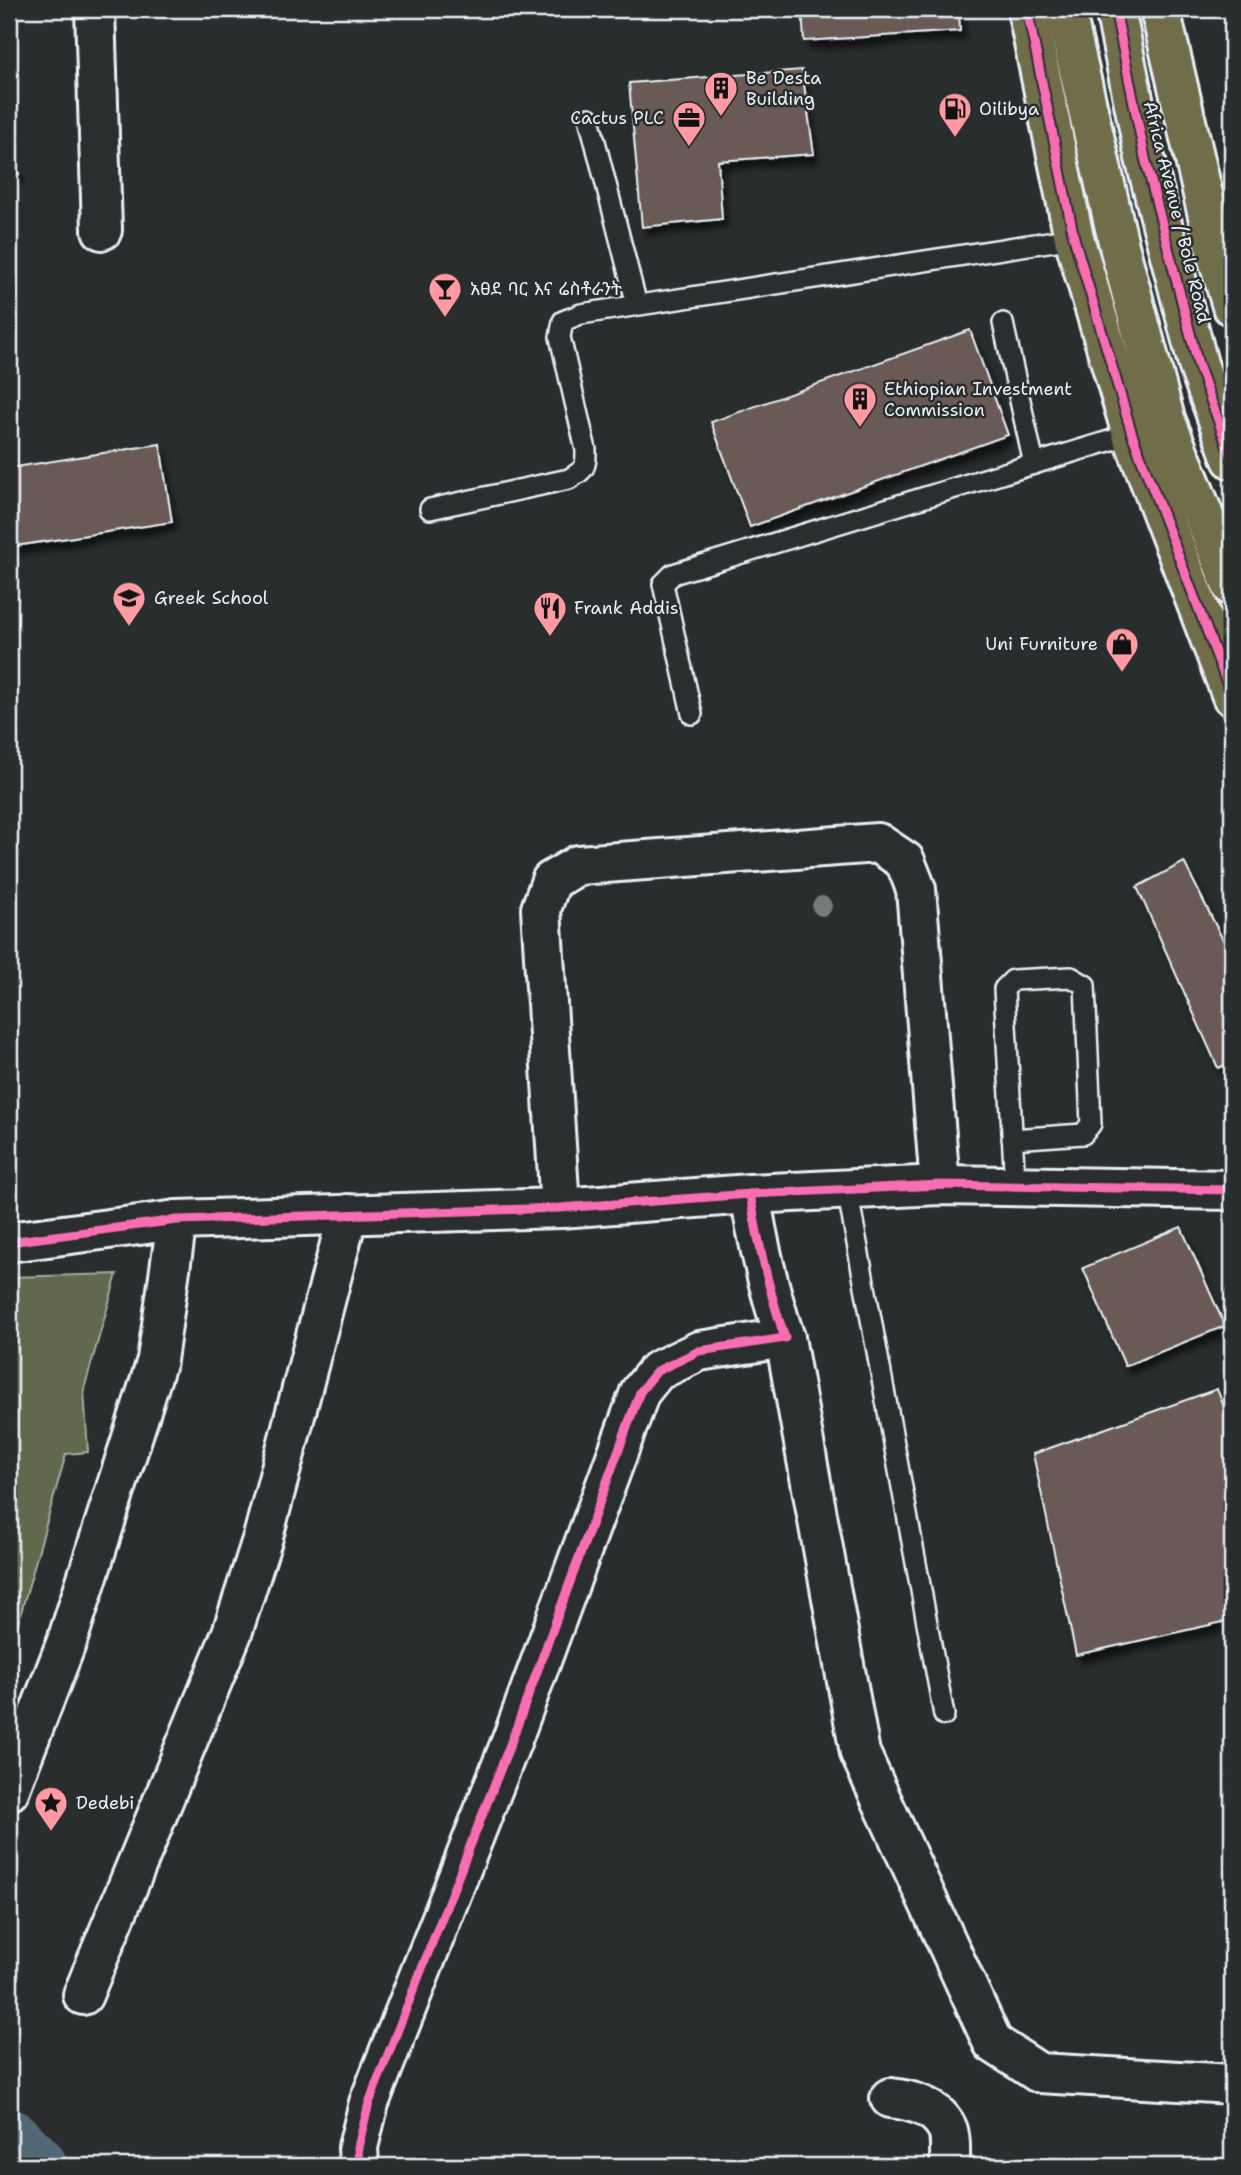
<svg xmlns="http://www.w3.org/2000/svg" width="1241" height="2175" viewBox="0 0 1241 2175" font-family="'Shantell Sans','Noto Sans Ethiopic',sans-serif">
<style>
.green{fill:#62684e;stroke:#a5aca3;stroke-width:2}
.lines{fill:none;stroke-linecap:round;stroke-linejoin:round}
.river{stroke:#526775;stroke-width:66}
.building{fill:#6b5a54;stroke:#e8f1f8;stroke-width:2;filter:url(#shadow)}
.service-casing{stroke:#e8f1f8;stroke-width:24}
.minor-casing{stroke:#e8f1f8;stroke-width:44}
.primary-casing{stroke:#e8f1f8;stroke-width:44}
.service{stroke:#2a2d2e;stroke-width:19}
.minor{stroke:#2a2d2e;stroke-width:38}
.primary{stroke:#716d4b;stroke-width:38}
.cycleway-casing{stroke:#2a2d2e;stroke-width:13}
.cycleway{stroke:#f96db3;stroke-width:9}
.tree{fill:#757b78}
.labels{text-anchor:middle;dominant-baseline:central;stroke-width:5;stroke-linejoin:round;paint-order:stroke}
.poi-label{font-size:18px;fill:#e8f1f8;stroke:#2a2d2e;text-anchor:start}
.street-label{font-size:18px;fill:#e8f1f8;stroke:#2a2d2e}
</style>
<defs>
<filter id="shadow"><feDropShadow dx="4.5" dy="8" stdDeviation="3.5" flood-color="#0009"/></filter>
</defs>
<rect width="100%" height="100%" fill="#2a2d2e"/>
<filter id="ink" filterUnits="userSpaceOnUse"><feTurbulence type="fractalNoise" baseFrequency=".0143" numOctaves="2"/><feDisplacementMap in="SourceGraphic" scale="14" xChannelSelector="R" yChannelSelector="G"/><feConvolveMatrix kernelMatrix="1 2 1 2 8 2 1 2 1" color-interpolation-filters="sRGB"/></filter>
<g filter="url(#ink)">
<path class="green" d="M 117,1274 L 84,1389 L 88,1452 L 66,1454 L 9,1655 L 9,1277 Z"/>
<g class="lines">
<path class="river" d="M 9,2142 L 34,2166"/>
</g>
<g class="building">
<path d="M 802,9 L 959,9 L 960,31 L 804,41 Z"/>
<path d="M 802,70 L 814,154 L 718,161 L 722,219 L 642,227 L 629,83 Z"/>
<path d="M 9,153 L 19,174 L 9,178 Z"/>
<path d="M 970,330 L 1008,435 L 750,527 L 711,422 Z"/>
<path d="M 160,444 L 172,522 L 9,547 L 9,468 Z"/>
<path d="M 1184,862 L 1232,958 L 1232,1062 L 1218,1068 L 1137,887 Z"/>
<path d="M 1181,1227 L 1225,1326 L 1125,1366 L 1083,1268 Z"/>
<path d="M 1217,1389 L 1232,1427 L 1232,1620 L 1076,1655 L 1033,1454 Z"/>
</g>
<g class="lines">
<defs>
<g id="service">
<path d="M 589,118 L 637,305"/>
<path d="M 1003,323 L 1034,464"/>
<path d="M 430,509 L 569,479 C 585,469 586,469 586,450 L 560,337 L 563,321 L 581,314 L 1074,238"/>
<path d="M 692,714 L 663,584 L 673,574 L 1132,434"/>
<path d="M 1012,1139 L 1083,1134 L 1091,1124 L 1085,985 L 1071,977 L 1013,980 L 1004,989 L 1015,1186"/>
<path d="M 847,1189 L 944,1715"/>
</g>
<g id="minor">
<path d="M 95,9 L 102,230"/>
<path d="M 560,1208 L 541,909 L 551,881 L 578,865 L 878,843 L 905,861 L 916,889 L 940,1185"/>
<path d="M 9,1242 L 177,1220 L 560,1208 L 750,1194 L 940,1185 L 1232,1190"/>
<path d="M 785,1338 L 860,1753 L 993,2043 L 1039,2073 L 1232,2084"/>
<path d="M 9,1791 L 67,1641 L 157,1360 L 177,1220"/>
<path d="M 83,1995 L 232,1633 L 263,1537 L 348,1214"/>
<path d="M 890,2098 C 911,2100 937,2107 947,2128 C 951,2135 950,2157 950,2166"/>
<path d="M 359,2166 L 358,2147 L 369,2103 L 513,1737 L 640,1392 L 657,1371 L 699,1351 L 785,1338 C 769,1291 758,1243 750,1194"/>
</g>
<g id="primary">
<path d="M 1027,9 L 1074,238 L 1132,434 L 1232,696"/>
<path d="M 1065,9 L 1120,250 L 1165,419 L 1232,586"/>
<path d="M 1115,9 L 1145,158 L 1198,364 L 1232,459"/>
<path d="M 1160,9 L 1218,259 L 1232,306"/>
</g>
</defs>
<use href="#service" class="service-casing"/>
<use href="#minor" class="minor-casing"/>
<use href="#primary" class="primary-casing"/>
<use href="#service" class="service"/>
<use href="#minor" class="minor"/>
<use href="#primary" class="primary"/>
<defs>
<g id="cycleway">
<path d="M 1027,9 L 1074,238 L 1132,434 L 1232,696"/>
<path d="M 1115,9 L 1145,158 L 1198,364 L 1232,459"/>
<path d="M 9,1242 L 177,1220 L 560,1208 L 750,1194 L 940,1185 L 1232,1190"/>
<path d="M 359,2166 L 358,2147 L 369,2103 L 513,1737 L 640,1392 L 657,1371 L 699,1351 L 785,1338 C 769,1291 758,1243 750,1194"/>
</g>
</defs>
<use href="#cycleway" class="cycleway-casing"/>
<use href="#cycleway" class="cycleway"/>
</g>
<circle class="tree" cx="822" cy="906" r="10"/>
</g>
<defs>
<symbol id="building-pin" viewBox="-11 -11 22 30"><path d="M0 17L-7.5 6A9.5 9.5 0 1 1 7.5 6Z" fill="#ff9aa2" stroke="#2a2d2e"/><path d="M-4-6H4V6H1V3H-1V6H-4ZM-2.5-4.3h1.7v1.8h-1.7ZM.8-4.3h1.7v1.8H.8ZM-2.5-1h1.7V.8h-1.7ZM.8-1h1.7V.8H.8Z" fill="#111"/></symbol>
<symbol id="fuel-pin" viewBox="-11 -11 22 30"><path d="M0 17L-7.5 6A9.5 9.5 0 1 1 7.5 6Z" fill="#ff9aa2" stroke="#2a2d2e"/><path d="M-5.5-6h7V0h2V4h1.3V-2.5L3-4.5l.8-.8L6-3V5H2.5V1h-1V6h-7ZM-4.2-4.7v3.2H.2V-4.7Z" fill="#111"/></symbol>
<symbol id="office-pin" viewBox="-11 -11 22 30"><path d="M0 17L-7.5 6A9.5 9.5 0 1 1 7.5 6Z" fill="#ff9aa2" stroke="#2a2d2e"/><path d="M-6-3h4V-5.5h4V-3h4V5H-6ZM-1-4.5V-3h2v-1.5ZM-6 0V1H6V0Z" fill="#111"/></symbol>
<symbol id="bar-pin" viewBox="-11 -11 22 30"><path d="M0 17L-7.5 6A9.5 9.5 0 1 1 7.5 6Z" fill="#ff9aa2" stroke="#2a2d2e"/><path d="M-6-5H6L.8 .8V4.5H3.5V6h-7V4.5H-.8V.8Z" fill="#111"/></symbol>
<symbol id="school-pin" viewBox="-11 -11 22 30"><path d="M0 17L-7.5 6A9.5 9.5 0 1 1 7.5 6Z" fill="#ff9aa2" stroke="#2a2d2e"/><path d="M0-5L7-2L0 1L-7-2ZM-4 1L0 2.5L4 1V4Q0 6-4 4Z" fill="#111"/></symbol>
<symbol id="restaurant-pin" viewBox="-11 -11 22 30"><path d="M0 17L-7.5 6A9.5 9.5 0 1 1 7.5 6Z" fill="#ff9aa2" stroke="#2a2d2e"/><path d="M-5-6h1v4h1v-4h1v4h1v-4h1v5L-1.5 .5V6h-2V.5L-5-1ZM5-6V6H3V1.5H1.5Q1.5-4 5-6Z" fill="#111"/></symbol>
<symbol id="shop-pin" viewBox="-11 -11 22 30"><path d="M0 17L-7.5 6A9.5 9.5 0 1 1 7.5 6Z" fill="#ff9aa2" stroke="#2a2d2e"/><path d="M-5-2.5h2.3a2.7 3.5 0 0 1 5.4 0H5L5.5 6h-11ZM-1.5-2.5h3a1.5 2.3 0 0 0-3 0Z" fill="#111"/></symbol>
<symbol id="sight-pin" viewBox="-11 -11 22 30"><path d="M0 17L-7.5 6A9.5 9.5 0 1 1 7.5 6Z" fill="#ff9aa2" stroke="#2a2d2e"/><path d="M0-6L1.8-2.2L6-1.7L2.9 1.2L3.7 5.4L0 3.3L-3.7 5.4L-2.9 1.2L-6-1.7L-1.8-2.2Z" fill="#111"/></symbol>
</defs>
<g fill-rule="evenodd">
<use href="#building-pin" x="702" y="69" width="38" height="52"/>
<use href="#fuel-pin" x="936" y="90" width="38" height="52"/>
<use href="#office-pin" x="670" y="99" width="38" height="52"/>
<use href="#bar-pin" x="426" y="270" width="38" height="52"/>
<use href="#building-pin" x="841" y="380" width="38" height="52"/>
<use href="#school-pin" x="110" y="579" width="38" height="52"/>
<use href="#restaurant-pin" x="531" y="589" width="38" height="52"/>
<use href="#shop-pin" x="1103" y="625" width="38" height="52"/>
<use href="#sight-pin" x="32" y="1784" width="38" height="52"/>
</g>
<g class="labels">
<g class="poi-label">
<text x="746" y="78">Be Desta<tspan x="746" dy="21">Building</tspan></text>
<text x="979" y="109">Oilibya</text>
<text x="664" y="118" text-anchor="end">Cactus PLC</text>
<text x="470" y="289">አፀደ ባር እና ሬስቶራንት</text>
<text x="884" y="389">Ethiopian Investment<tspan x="884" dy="21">Commission</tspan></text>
<text x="154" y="598">Greek School</text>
<text x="574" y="608">Frank Addis</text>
<text x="1098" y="644" text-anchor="end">Uni Furniture</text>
<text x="76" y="1803">Dedebi</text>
</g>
<g class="street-label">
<text transform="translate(1177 212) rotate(76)">Africa Avenue / Bole Road</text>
</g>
</g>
<rect width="1241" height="2175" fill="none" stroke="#2a2d2e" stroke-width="35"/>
<rect x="18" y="18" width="1206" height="2140" fill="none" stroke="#e8f1f8" stroke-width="2.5" filter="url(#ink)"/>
</svg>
